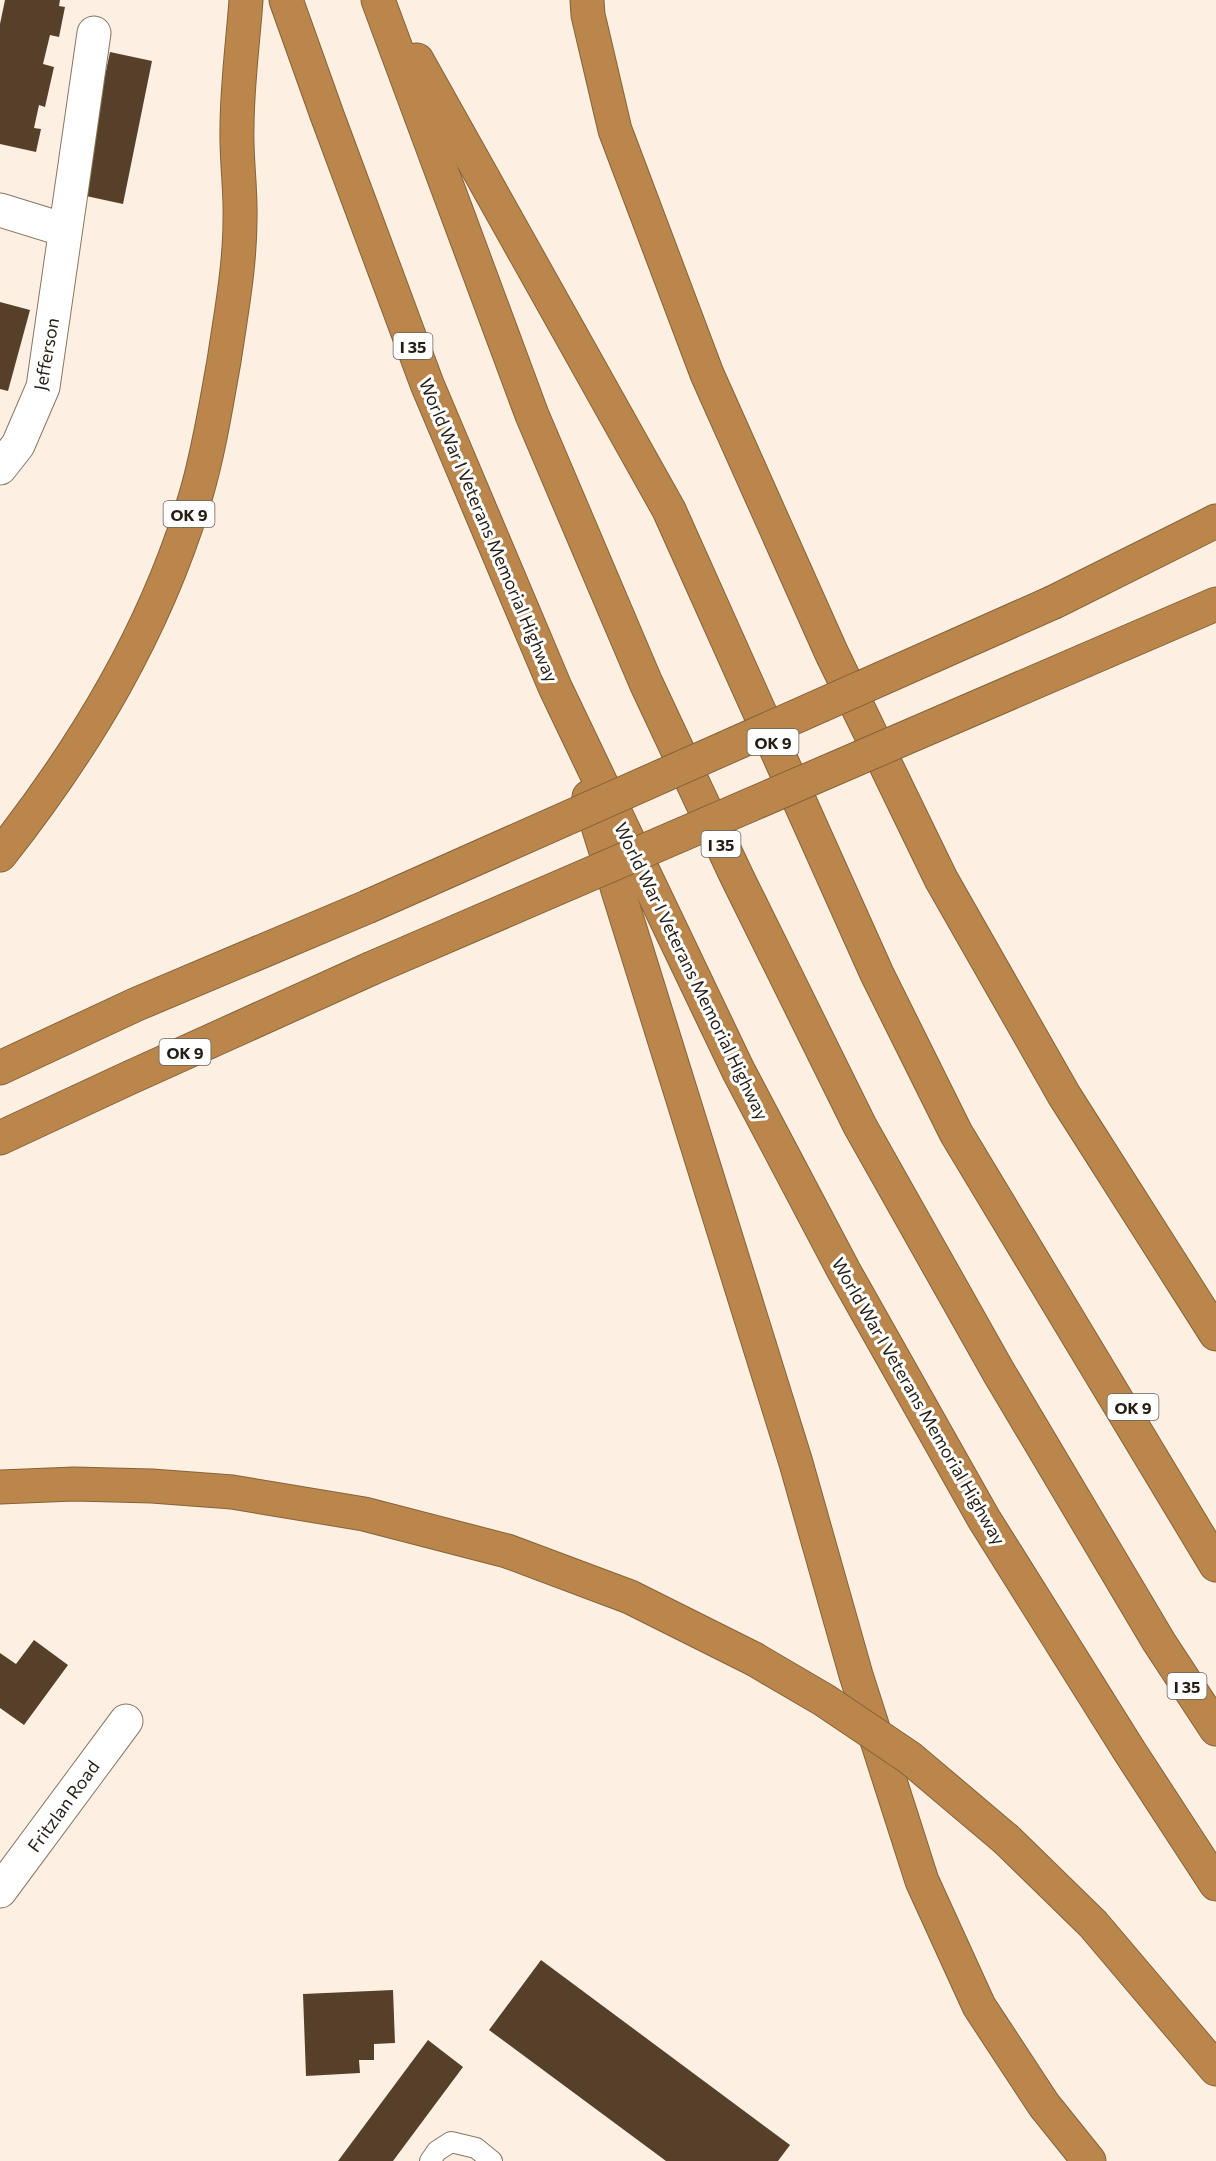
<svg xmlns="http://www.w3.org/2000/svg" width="1216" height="2161" viewBox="0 0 1216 2161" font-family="Commissioner,sans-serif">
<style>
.building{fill:#564029}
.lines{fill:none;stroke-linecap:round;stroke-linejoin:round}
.lane-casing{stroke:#8a7662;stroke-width:22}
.street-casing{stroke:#8a7662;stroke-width:35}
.highway-casing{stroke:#876238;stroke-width:35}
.lane{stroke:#fff;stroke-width:20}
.street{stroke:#fff;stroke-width:33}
.highway{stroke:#bb864b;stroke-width:33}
.highway-bridge-casing{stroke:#876238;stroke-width:35;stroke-linecap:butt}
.highway-bridge{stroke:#bb864b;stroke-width:33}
.labels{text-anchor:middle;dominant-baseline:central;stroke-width:6;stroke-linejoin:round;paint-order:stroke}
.shield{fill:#fff;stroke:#67625b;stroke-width:1.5}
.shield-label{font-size:16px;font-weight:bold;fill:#261e15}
.street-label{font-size:18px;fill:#261e15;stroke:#fff}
</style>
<rect width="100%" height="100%" fill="#fdf0e2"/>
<g class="building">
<path d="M 5,0 L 60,0 L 59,6 L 65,7 L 59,37 L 50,35 L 43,64 L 54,67 L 45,107 L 39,105 L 34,128 L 41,129 L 36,152 L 0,144 L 0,24 Z"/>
<path d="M 110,52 L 152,61 L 123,204 L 86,196 L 83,180 Z"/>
<path d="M 0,302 L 30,310 L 8,391 L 0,389 Z"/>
<path d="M 34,1640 L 68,1665 L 24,1725 L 0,1708 L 0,1653 L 16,1664 Z"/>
<path d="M 541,1960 L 790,2145 L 778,2161 L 666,2161 L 489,2030 Z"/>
<path d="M 393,1990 L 395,2043 L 374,2044 L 374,2060 L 359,2060 L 360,2073 L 306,2076 L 303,1994 Z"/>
<path d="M 428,2040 L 463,2067 L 393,2161 L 338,2161 Z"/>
</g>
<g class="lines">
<defs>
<path id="lane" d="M 430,2161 L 437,2151 L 451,2142 L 476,2148 L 492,2161"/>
<g id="street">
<path d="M 0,210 L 65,230"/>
<path d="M 0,468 L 18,445 L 43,387 L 94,33"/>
<path d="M 0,1891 L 126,1721"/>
</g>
<g id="highway">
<path d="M 286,0 L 327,115 L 427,384 L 555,687 L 738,1070 L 844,1271 L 984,1519 L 1130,1752 L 1216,1884"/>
<path d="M 378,0 L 532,415 L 646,683 L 737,877 L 860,1126 L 998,1371 L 1159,1642 L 1216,1729"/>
<path d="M 587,0 L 588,15 L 615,130 L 707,374 L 832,654 L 941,879 L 1064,1095 L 1216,1334"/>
<path d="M 417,60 L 669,510 L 877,974 L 956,1133 L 1216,1565"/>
<path d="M 1054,602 L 1216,521"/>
<path d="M 1086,660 L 1216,604"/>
<path d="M 589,797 L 796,1463 L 856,1675 L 922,1881 L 979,2006 L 1044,2105 L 1089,2161"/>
<path d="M 0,855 C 86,746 156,629 196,495 C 209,451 216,405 224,361 C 231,314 240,266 240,220 C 241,189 236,158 237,128 C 237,86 243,42 246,0"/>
<path d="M 0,1068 L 137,1004 L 367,907"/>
<path d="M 0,1138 L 129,1078 L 370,969"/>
<path d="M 0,1487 L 74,1484 L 152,1486 L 232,1492 L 364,1514 L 507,1551 L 630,1597 L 754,1659"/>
<path d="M 1007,1840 L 1093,1924 L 1216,2069"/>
</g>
</defs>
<use href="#lane" class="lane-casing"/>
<use href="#street" class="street-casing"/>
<use href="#highway" class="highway-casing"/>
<use href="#lane" class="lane"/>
<use href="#street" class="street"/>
<use href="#highway" class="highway"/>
<defs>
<g id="highway-bridge">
<path d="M 367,907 L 1054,602"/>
<path d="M 370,969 L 1086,660"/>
<path d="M 754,1659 L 824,1700 L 910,1758 L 1007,1840"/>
</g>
</defs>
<use href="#highway-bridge" class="highway-bridge-casing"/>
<use href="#highway-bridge" class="highway-bridge"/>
</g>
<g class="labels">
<g class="shield">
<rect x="393.5" y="333" width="39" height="26" rx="4.5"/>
<rect x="163.5" y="501" width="51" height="26" rx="4.5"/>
<rect x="747.5" y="729" width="51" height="26" rx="4.5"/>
<rect x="701.5" y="831" width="39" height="26" rx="4.5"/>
<rect x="159.5" y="1039" width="51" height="26" rx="4.5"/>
<rect x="1107.5" y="1394" width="51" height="26" rx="4.5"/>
<rect x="1167.5" y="1673" width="39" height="26" rx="4.5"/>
</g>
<g class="shield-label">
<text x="413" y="346">I 35</text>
<text x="189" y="514">OK 9</text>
<text x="773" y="742">OK 9</text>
<text x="721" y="844">I 35</text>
<text x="185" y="1052">OK 9</text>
<text x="1133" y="1407">OK 9</text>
<text x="1187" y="1686">I 35</text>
</g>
<g class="street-label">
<text transform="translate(46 354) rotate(-80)">Jefferson</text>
<text transform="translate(489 530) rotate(67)">World War I Veterans Memorial Highway</text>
<text transform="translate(692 971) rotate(64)">World War I Veterans Memorial Highway</text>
<text transform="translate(919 1401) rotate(60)">World War I Veterans Memorial Highway</text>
<text transform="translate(63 1806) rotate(-54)">Fritzlan Road</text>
</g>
</g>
</svg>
